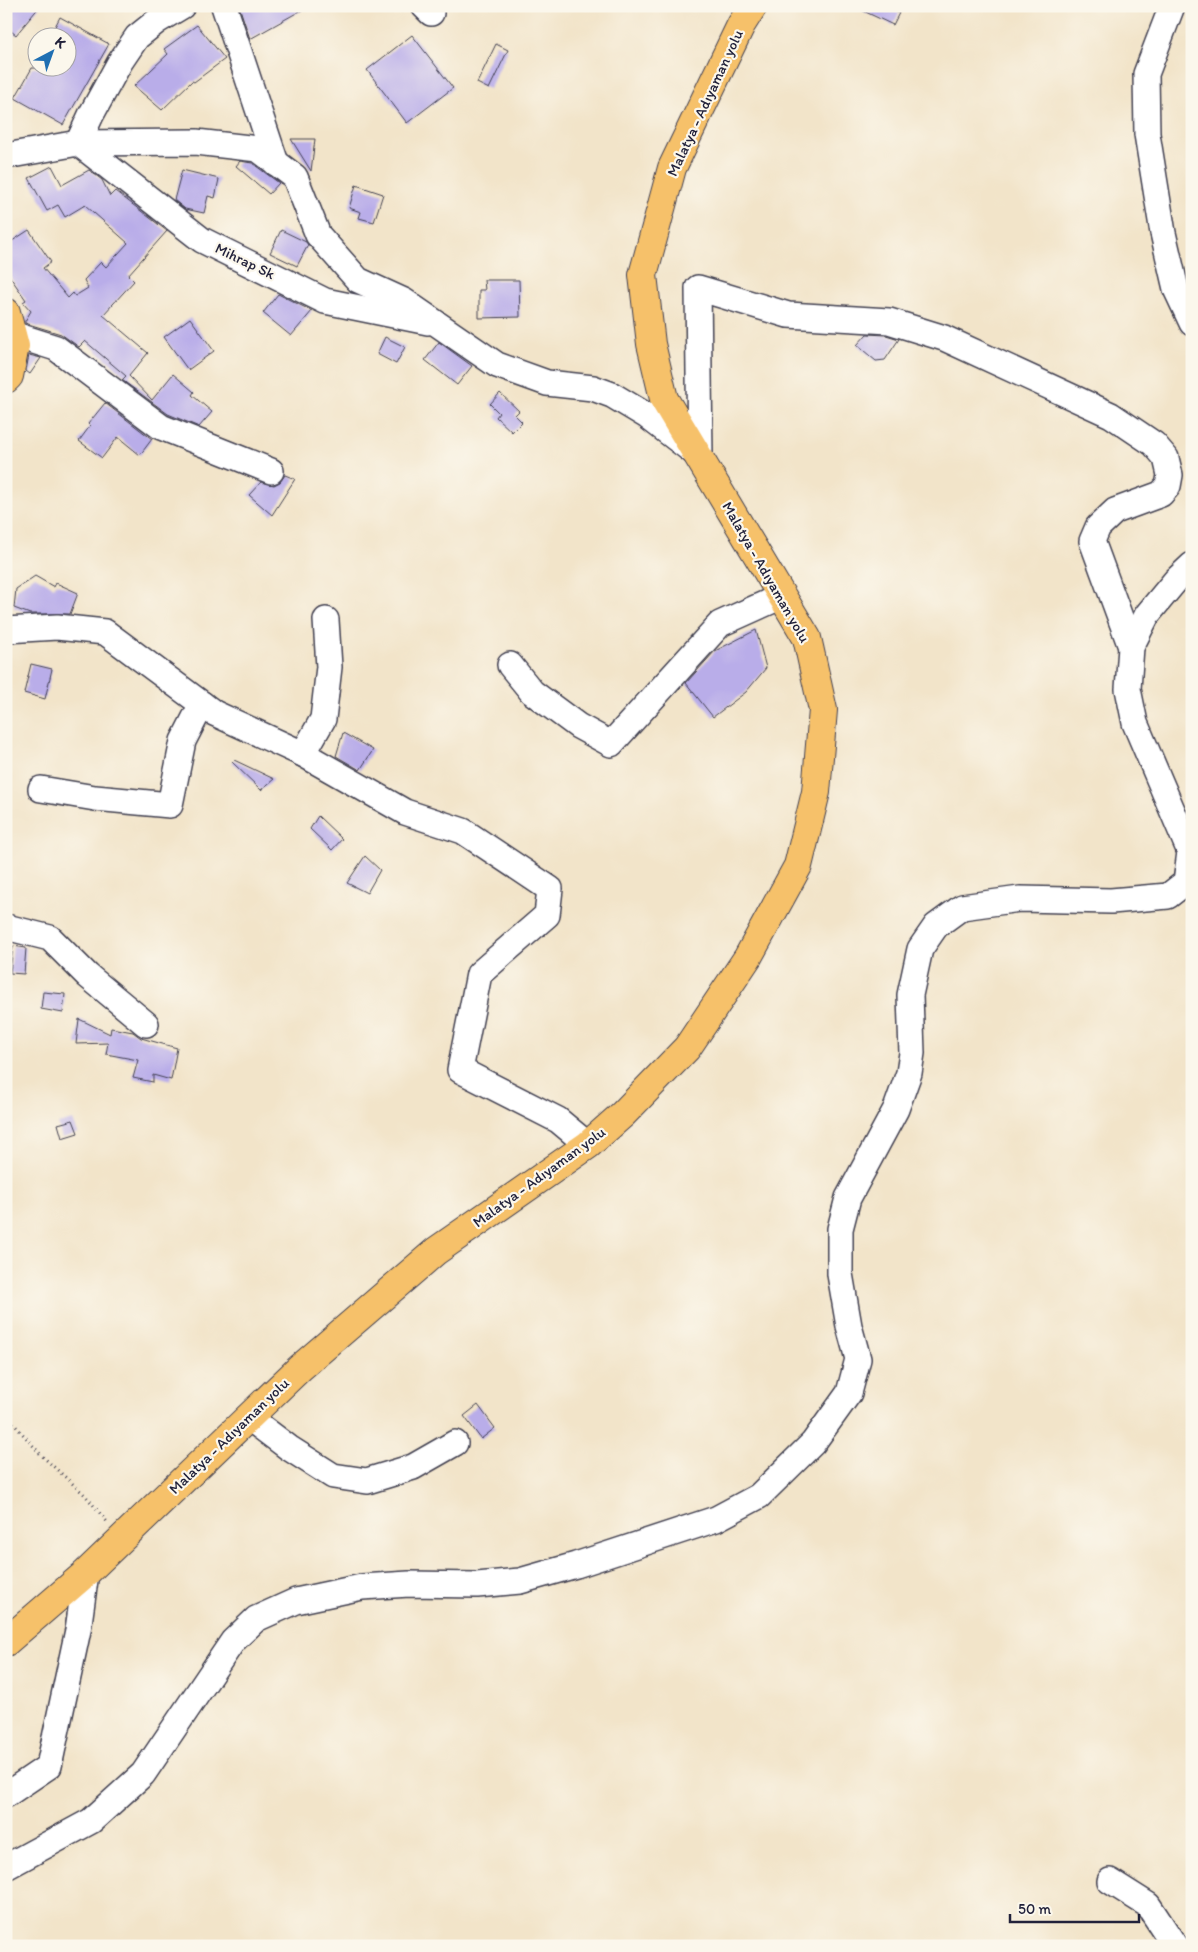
<svg xmlns="http://www.w3.org/2000/svg" width="1198" height="1952" viewBox="0 0 1198 1952" font-family="Itim,sans-serif">
<style>
.building{fill:#b9ade9}
.lines{fill:none;stroke-linecap:round;stroke-linejoin:round}
.minor-casing{stroke:#413f50;stroke-width:28}
.major-casing{stroke:#413f50;stroke-width:30}
.path{stroke:#413f50;stroke-width:3;stroke-dasharray:1 4;stroke-linecap:butt}
.minor{stroke:#fff;stroke-width:25}
.major{stroke:#f6c16b;stroke-width:28}
.labels{text-anchor:middle;dominant-baseline:central;stroke-width:4.5;stroke-linejoin:round;paint-order:stroke}
.street-label{font-size:15px;fill:#22223b;stroke:#fbf7ec}
</style>
<rect width="100%" height="100%" fill="#fbf7ec"/>
<filter id="ink" filterUnits="userSpaceOnUse"><feTurbulence type="fractalNoise" baseFrequency=".02" numOctaves="2"/><feDisplacementMap in="SourceGraphic" scale="10" xChannelSelector="R" yChannelSelector="G"/><feConvolveMatrix kernelMatrix="1 2 1 2 8 2 1 2 1" color-interpolation-filters="sRGB"/></filter>
<filter id="wash" filterUnits="userSpaceOnUse"><feTurbulence type="fractalNoise" baseFrequency=".0096" numOctaves="4" result="noise"/><feDisplacementMap in="SourceGraphic" scale="20" xChannelSelector="R" yChannelSelector="G"/><feGaussianBlur stdDeviation="1.12" result="paint"/><feColorMatrix in="noise" values="0 0 0 0 0 0 0 0 0 0 0 0 0 0 0 0 0 1.4 0 .05"/><feComposite in="paint" operator="in"/></filter>
<g filter="url(#wash)">
<rect width="100%" height="100%" fill="#f2e4c9"/>
<g id="blocks">
<g class="building">
<path d="M 6,6 L 40,6 L 16,35 L 6,27 Z"/>
<path d="M 239,6 L 309,6 L 250,39 Z"/>
<path d="M 853,6 L 885,6 L 899,13 L 893,25 Z"/>
<path d="M 60,17 L 109,44 L 63,125 L 15,98 L 32,68 L 68,68 L 68,38 L 49,38 Z"/>
<path d="M 197,25 L 225,59 L 194,82 L 192,81 L 162,110 L 134,86 L 168,54 L 164,49 Z"/>
<path d="M 412,35 L 453,88 L 407,123 L 367,70 Z"/>
<path d="M 496,44 L 508,50 L 489,89 L 477,83 Z"/>
<path d="M 291,139 L 315,139 L 311,171 Z"/>
<path d="M 240,161 L 252,163 L 279,183 L 269,194 L 236,166 Z"/>
<path d="M 52,166 L 62,185 L 89,170 L 102,180 L 110,196 L 115,191 L 167,231 L 128,275 L 134,281 L 103,315 L 148,353 L 129,376 L 152,400 L 173,374 L 194,392 L 192,395 L 212,412 L 199,427 L 168,414 L 122,380 L 126,376 L 85,341 L 79,347 L 61,334 L 25,323 L 25,321 L 31,311 L 23,302 L 26,300 L 6,271 L 6,245 L 29,230 L 51,262 L 43,268 L 68,298 L 73,293 L 75,296 L 88,288 L 84,280 L 101,262 L 106,267 L 128,243 L 85,205 L 65,217 L 58,205 L 47,211 L 29,178 Z"/>
<path d="M 182,170 L 219,179 L 215,198 L 208,196 L 204,213 L 185,209 L 174,200 Z"/>
<path d="M 356,185 L 383,194 L 374,222 L 359,218 L 361,212 L 349,208 Z"/>
<path d="M 281,230 L 306,242 L 308,245 L 297,266 L 270,253 Z"/>
<path d="M 484,280 L 519,280 L 520,317 L 479,318 L 479,290 L 485,290 Z"/>
<path d="M 278,294 L 312,311 L 291,336 L 263,313 Z"/>
<path d="M 190,318 L 214,351 L 188,370 L 164,337 Z"/>
<path d="M 867,334 L 886,335 L 899,339 L 885,360 L 876,361 L 857,345 Z"/>
<path d="M 385,337 L 405,347 L 396,364 L 377,354 Z"/>
<path d="M 439,342 L 472,366 L 457,385 L 425,360 Z"/>
<path d="M 29,355 L 41,358 L 30,374 L 26,371 Z"/>
<path d="M 500,393 L 519,411 L 515,415 L 522,422 L 512,432 L 496,417 L 499,413 L 490,404 Z"/>
<path d="M 105,403 L 152,439 L 140,455 L 118,437 L 102,458 L 79,441 L 90,426 L 88,424 Z"/>
<path d="M 285,475 L 295,479 L 272,515 L 249,495 L 261,482 L 274,485 L 280,482 Z"/>
<path d="M 35,576 L 54,587 L 56,583 L 78,593 L 70,614 L 30,614 L 14,608 L 16,589 Z"/>
<path d="M 756,630 L 766,668 L 746,692 L 713,717 L 686,683 L 715,651 Z"/>
<path d="M 31,664 L 52,669 L 45,699 L 24,693 Z"/>
<path d="M 343,733 L 373,750 L 360,770 L 336,756 Z"/>
<path d="M 234,760 L 274,779 L 261,790 L 232,762 Z"/>
<path d="M 318,816 L 342,839 L 332,850 L 310,829 Z"/>
<path d="M 365,856 L 380,870 L 367,893 L 347,883 Z"/>
<path d="M 13,946 L 26,948 L 24,974 L 10,973 Z"/>
<path d="M 43,992 L 65,994 L 63,1013 L 41,1009 Z"/>
<path d="M 79,1019 L 110,1034 L 111,1028 L 133,1032 L 141,1038 L 177,1048 L 171,1080 L 153,1075 L 153,1082 L 133,1078 L 138,1060 L 106,1054 L 108,1043 L 76,1044 Z"/>
<path d="M 73,1120 L 78,1133 L 62,1138 L 58,1124 Z"/>
<path d="M 478,1405 L 495,1428 L 481,1439 L 464,1416 Z"/>
</g>
</g>
</g>
<g filter="url(#ink)">
<use href="#blocks" fill-opacity="0" stroke="#413f50" stroke-width="1"/>
<g class="lines">
<defs>
<g id="minor">
<path d="M 224,6 L 276,163"/>
<path d="M 424,6 L 431,13"/>
<path d="M 1172,6 L 1146,74 L 1147,134 L 1163,233 L 1176,289 L 1192,323"/>
<path d="M 78,143 L 202,240 L 325,301 L 428,322"/>
<path d="M 78,143 L 91,115 L 120,62 L 137,37 L 157,21 L 182,6"/>
<path d="M 6,156 L 78,143 L 196,142 L 258,149 L 295,177 L 318,235 L 358,280 L 404,301 L 497,365 L 547,383 L 593,388 L 612,395 L 647,416 L 695,453"/>
<path d="M 12,334 L 56,348 L 161,427 L 271,471"/>
<path d="M 700,458 L 698,288 L 788,315 L 889,321 L 944,338 L 1111,415 L 1154,444 L 1166,458 L 1170,475 L 1168,486 L 1161,494 L 1115,511 L 1098,527 L 1092,541 L 1131,647"/>
<path d="M 6,630 L 57,627 L 105,632 L 214,713 L 303,754 L 405,812 L 463,831 L 550,889 L 547,915 L 479,974 L 460,1070 L 558,1120 L 588,1145"/>
<path d="M 510,665 L 532,692 L 578,726 L 611,744 L 720,624 L 782,596"/>
<path d="M 303,754 L 323,719 L 329,667 L 326,620"/>
<path d="M 41,789 L 95,798 L 170,805 L 183,741 L 202,704"/>
<path d="M 6,927 L 50,938 L 88,976 L 146,1024"/>
<path d="M 248,1417 L 289,1448 L 333,1476 L 367,1481 L 413,1467 L 455,1443"/>
<path d="M 6,1795 L 49,1766 L 78,1630 L 86,1573"/>
<path d="M 6,1867 L 91,1821 L 143,1774 L 233,1641 L 256,1619 L 296,1601 L 362,1587 L 409,1584 L 477,1585 L 520,1581 L 576,1565 L 716,1519 L 759,1496 L 813,1443 L 849,1393 L 858,1359 L 849,1326 L 840,1274 L 840,1229 L 848,1198 L 896,1109 L 909,1073 L 912,1053 L 910,995 L 920,949 L 936,926 L 962,907 L 1020,899 L 1111,901 L 1168,896 L 1186,882 L 1190,852 L 1135,723 L 1128,689 L 1131,647 L 1147,615 L 1176,580 L 1192,565"/>
<path d="M 1110,1881 L 1148,1905 L 1175,1946"/>
</g>
<g id="major">
<path d="M 6,312 L 15,346 L 9,376 L 6,379"/>
<path d="M 6,1642 L 86,1573 L 300,1368 L 436,1251 L 588,1145 L 623,1114 L 687,1048 L 748,957 L 798,866 L 816,792 L 823,710 L 807,638 L 664,399 L 651,344 L 643,275 L 672,168 L 741,25 L 753,6"/>
</g>
</defs>
<use href="#minor" class="minor-casing"/>
<use href="#major" class="major-casing"/>
<path class="path" d="M 6,1404 L 13,1423 L 42,1456 L 85,1495 L 108,1523"/>
<use href="#minor" class="minor"/>
<use href="#major" class="major"/>
</g>
</g>
<g class="labels">
<g class="street-label">
<text transform="translate(705 103) rotate(-65)">Malatya - Adıyaman yolu</text>
<text transform="translate(245 261) rotate(26)">Mihrap Sk</text>
<text transform="translate(766 572) rotate(60)">Malatya - Adıyaman yolu</text>
<text transform="translate(539 1177) rotate(-36)">Malatya - Adıyaman yolu</text>
<text transform="translate(229 1436) rotate(-44)">Malatya - Adıyaman yolu</text>
</g>
</g>
<rect width="1198" height="1952" fill="none" stroke="#fbf7ec" stroke-width="25"/>
<g transform="translate(52 52) rotate(41)"><circle r="24" fill="#fbf7ec" stroke="#a4a2a5"/>
<path d="M0-4L9 19L0 12L-9 19Z" fill="#1f6fb2"/>
<text y="-8" font-size="14" font-weight="bold" text-anchor="middle" fill="#22223b">K</text>
</g>
<path d="M1010 1914v8h129v-8" fill="none" stroke="#22223b" stroke-width="2.5"/>
<text x="1018" y="1914" font-size="15" fill="#22223b" stroke="#fbf7ec" stroke-width="4" paint-order="stroke">50 m</text>
</svg>
